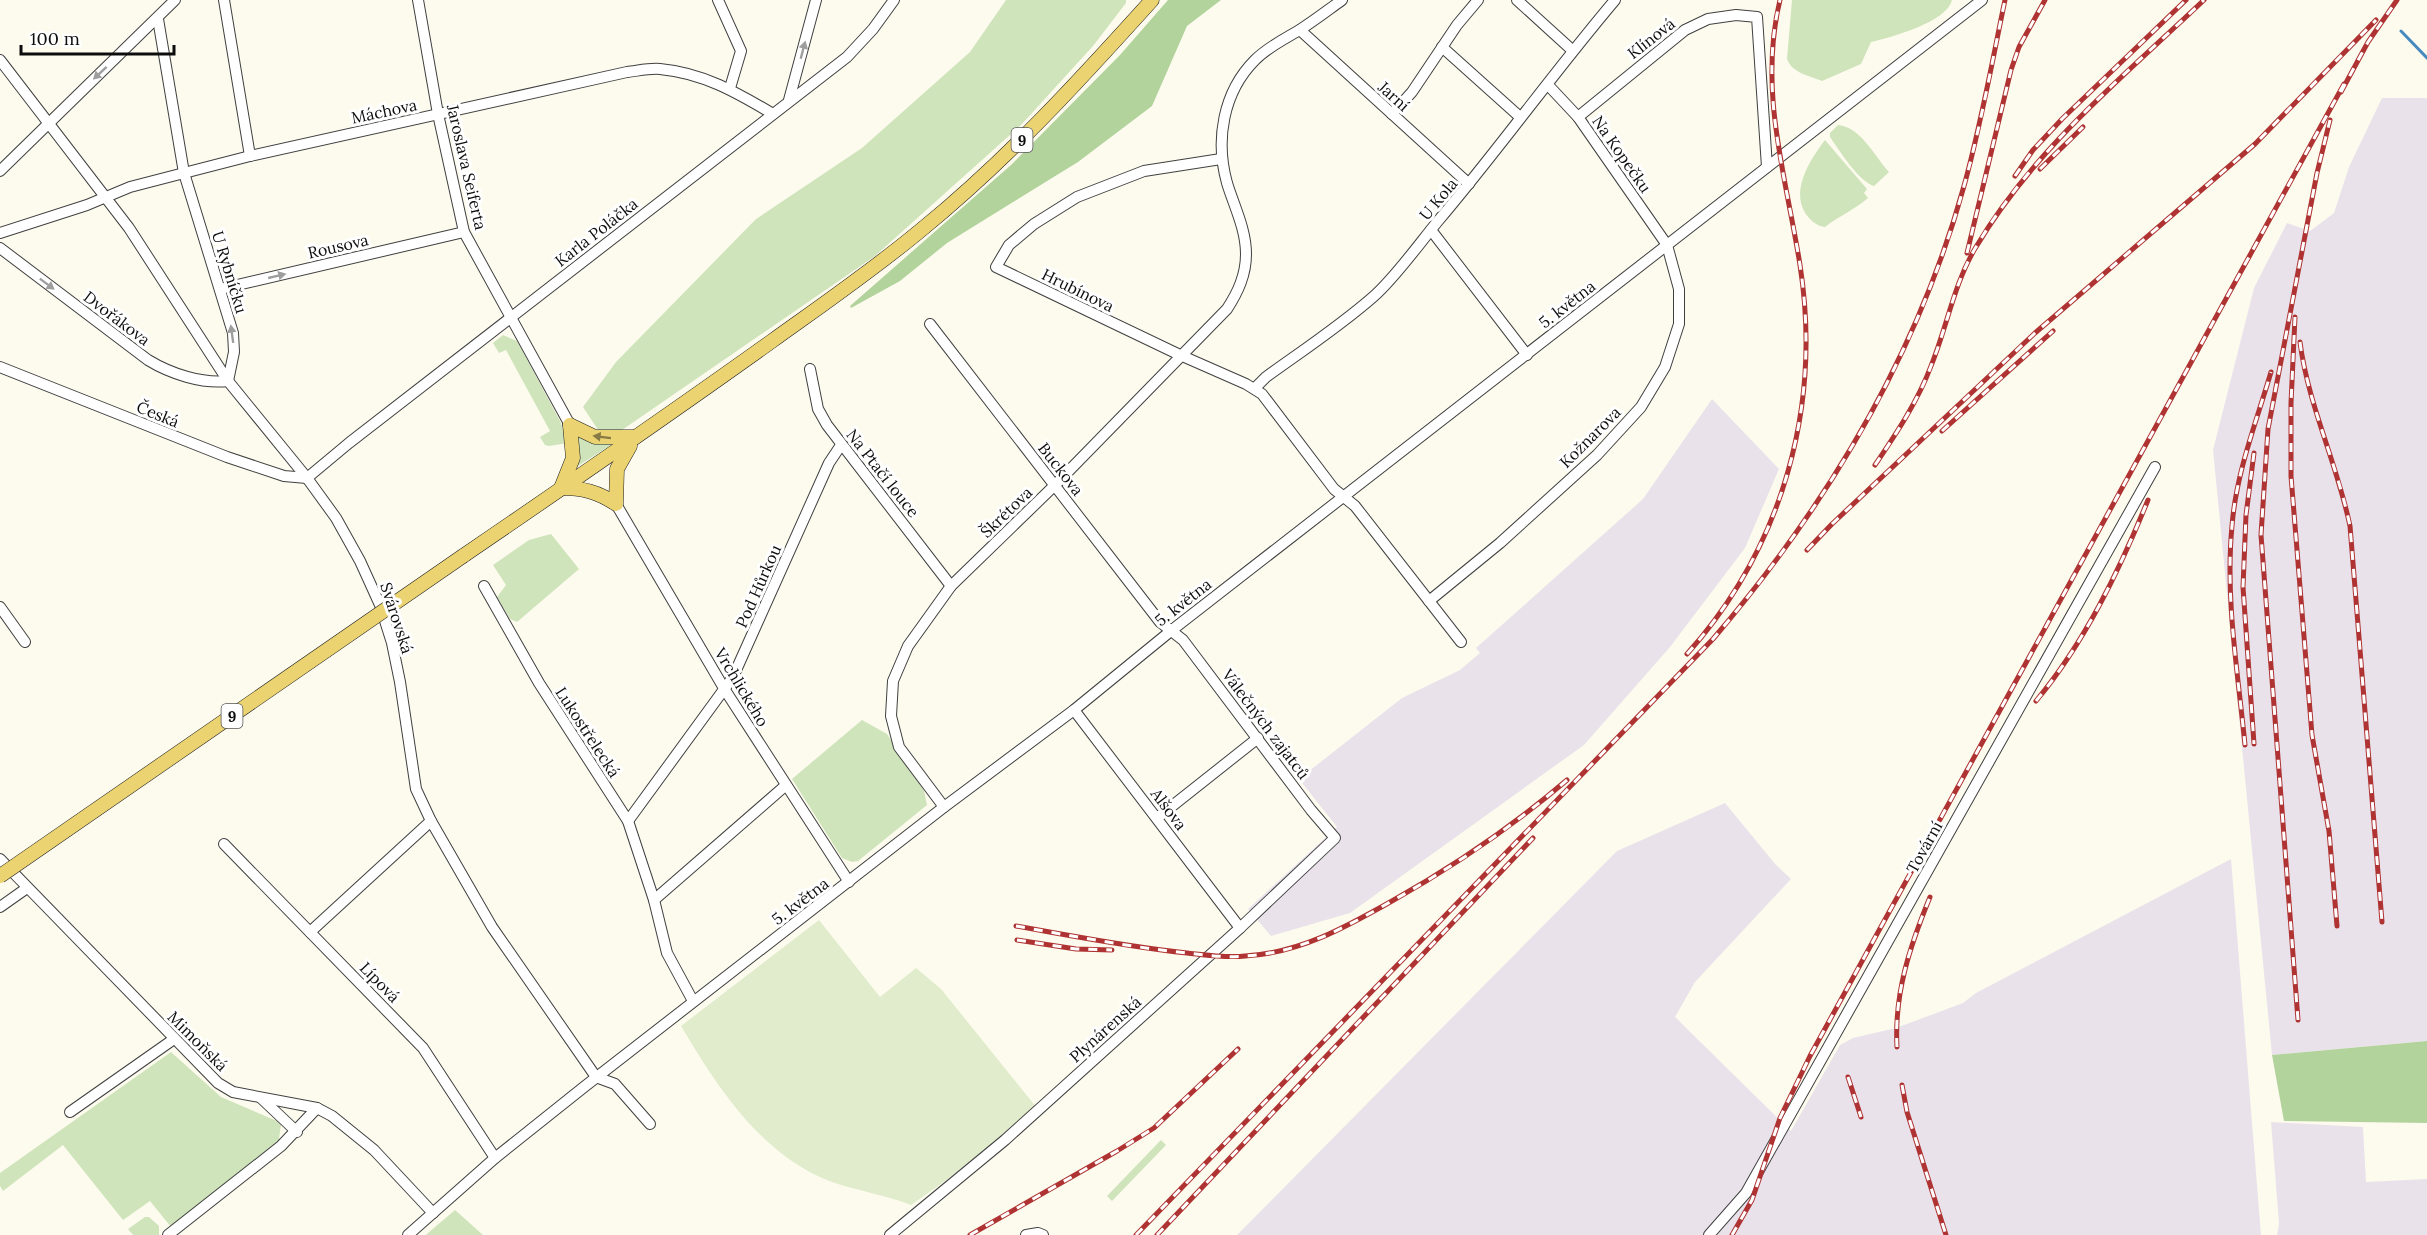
<svg xmlns="http://www.w3.org/2000/svg" width="2427" height="1235" viewBox="0 0 2427 1235" font-family="Lora,serif">
<style>
.industrial{fill:#eae2eb}
.green{fill:#cfe4bb}
.forest{fill:#b2d39c}
.pitch{fill:#e0eccc}
.lines{fill:none;stroke-linecap:round;stroke-linejoin:round}
.stream{stroke:#4689bf;stroke-width:3}
.minor-casing{stroke:#404040;stroke-width:12}
.major-casing{stroke:#1e1e1e;stroke-width:15}
.minor{stroke:#fff;stroke-width:10}
.major{stroke:#ebd371;stroke-width:14}
.rail-casing{stroke:#af3333;stroke-width:5}
.rail{stroke:#fff;stroke-width:3;stroke-dasharray:9;stroke-linecap:butt}
.major-bridge-casing{stroke:#1e1e1e;stroke-width:15;stroke-linecap:butt}
.major-bridge{stroke:#ebd371;stroke-width:14}
.oneway{fill:#9e9e9e}
.oneway2{fill:#877a44}
.labels{text-anchor:middle;dominant-baseline:central;stroke-width:6;stroke-linejoin:round;paint-order:stroke}
.shield{fill:#fff;stroke:#565656;stroke-width:1.5}
.shield-label{font-size:15px;font-weight:bold;fill:#0d0d0d}
.street-label{font-size:16px;fill:#0d0d0d;stroke:#fff}
</style>
<rect width="100%" height="100%" fill="#fdfbee"/>
<g class="industrial">
<path d="M 2382,98 L 2427,98 L 2427,1041 L 2272,1055 L 2213,450 L 2254,288 L 2287,223 L 2310,231 L 2334,213 L 2349,167 Z"/>
<path d="M 1712,399 L 1779,469 L 1745,548 L 1670,647 L 1584,745 L 1350,913 L 1271,936 L 1248,909 L 1337,827 L 1299,779 L 1402,698 L 1460,670 L 1480,653 L 1476,648 L 1643,499 Z"/>
<path d="M 1725,803 L 1776,865 L 1791,879 L 1695,982 L 1675,1017 L 1791,1131 L 1840,1045 L 1853,1038 L 1896,1028 L 1963,1003 L 1976,993 L 2231,859 L 2261,1235 L 1237,1235 L 1617,851 Z"/>
<path d="M 2271,1122 L 2363,1127 L 2366,1182 L 2427,1179 L 2427,1235 L 2277,1235 L 2279,1224 Z"/>
</g>
<g class="green">
<path d="M 1006,0 L 1126,0 L 1126,3 L 1093,46 L 1021,125 L 875,256 L 622,430 L 604,439 L 583,407 L 616,362 L 756,219 L 862,148 L 970,52 Z"/>
<path d="M 1792,0 L 1952,0 C 1947,22 1892,37 1871,42 L 1861,64 L 1822,81 C 1810,76 1792,73 1787,59 Z"/>
<path d="M 1838,125 C 1861,127 1875,157 1889,172 L 1874,186 C 1859,182 1839,150 1830,137 L 1830,133 Z"/>
<path d="M 1825,140 L 1867,189 L 1864,193 L 1868,198 C 1854,210 1839,216 1825,227 C 1818,226 1814,223 1809,218 C 1788,194 1809,161 1825,140 Z"/>
<path d="M 503,335 L 517,341 L 560,421 L 568,443 L 549,446 L 545,445 L 540,437 L 550,431 L 506,350 L 499,353 L 493,343 Z"/>
<path d="M 575,431 L 591,442 L 612,444 L 575,468 Z"/>
<path d="M 551,534 L 579,569 L 517,622 L 510,619 L 497,597 L 506,585 L 493,565 L 529,540 Z"/>
<path d="M 862,720 L 887,734 L 924,791 L 927,805 L 858,861 L 852,862 L 842,858 L 792,779 Z"/>
<path d="M 171,1052 L 221,1097 L 277,1121 L 281,1125 L 279,1138 L 281,1140 L 171,1227 L 150,1201 L 123,1220 L 63,1145 L 3,1191 L 0,1186 L 0,1173 Z"/>
<path d="M 1161,1140 L 1166,1145 L 1112,1201 L 1107,1196 Z"/>
<path d="M 455,1210 L 483,1235 L 426,1235 L 428,1233 Z"/>
<path d="M 145,1217 L 149,1217 L 159,1226 L 159,1235 L 133,1235 L 128,1229 Z"/>
</g>
<g class="forest">
<path d="M 1168,0 L 1221,0 L 1187,26 L 1152,106 L 1078,162 L 947,243 L 900,281 L 851,308 L 850,306 L 1011,165 L 1120,55 Z"/>
<path d="M 2427,1041 L 2427,1123 L 2284,1121 L 2272,1055 Z"/>
</g>
<path class="pitch" d="M 819,920 L 880,997 L 916,968 L 941,989 L 1037,1108 L 941,1184 L 911,1205 C 886,1195 858,1191 832,1182 C 761,1155 718,1088 681,1026 Z"/>
<g class="lines">
<path class="stream" d="M 2401,31 L 2427,58"/>
<defs>
<g id="minor">
<path d="M 224,0 L 250,156"/>
<path d="M 418,0 L 438,114 L 464,232 L 570,425"/>
<path d="M 718,0 L 741,51 L 730,88"/>
<path d="M 1517,0 L 1572,50"/>
<path d="M 158,19 L 184,173 L 233,333 L 234,352 L 228,381"/>
<path d="M 1300,30 L 1469,184"/>
<path d="M 1442,47 L 1520,117"/>
<path d="M 0,60 L 129,228 L 228,381 L 307,478 L 336,518 L 360,561 L 380,605 L 392,643 L 400,682 L 416,789 L 431,821 L 492,927 L 596,1077"/>
<path d="M 789,100 L 816,0"/>
<path d="M 1392,114 L 1412,92 L 1457,25 L 1478,0"/>
<path d="M 1578,117 L 1685,30 L 1708,19 L 1736,15 L 1757,17 L 1767,167"/>
<path d="M 1221,159 L 1144,171 L 1077,197 L 1034,224 L 1009,245 L 996,267 L 1180,355 L 1246,384 L 1262,394 L 1334,489 L 1355,506 L 1461,642"/>
<path d="M 0,171 L 175,0"/>
<path d="M 1431,230 L 1527,355"/>
<path d="M 0,233 L 87,205 L 130,187 L 184,173 L 250,156 L 627,72 C 637,71 649,68 660,69 C 703,73 736,92 773,114"/>
<path d="M 0,248 L 148,360 C 171,374 202,384 228,381"/>
<path d="M 220,289 L 464,232"/>
<path d="M 0,367 L 227,457 L 284,476 L 307,478"/>
<path d="M 810,369 L 818,409 L 827,425 L 951,586"/>
<path d="M 1255,388 L 1266,377 C 1302,351 1340,326 1373,297 C 1394,279 1419,244 1438,221 C 1499,149 1554,72 1615,0"/>
<path d="M 307,478 L 349,443 L 847,57 L 873,29 L 894,0"/>
<path d="M 616,504 L 725,690 L 849,882"/>
<path d="M 484,586 L 539,683 L 628,821 L 654,900 L 667,953 L 693,1001"/>
<path d="M 1429,601 L 1500,543 L 1597,455 L 1641,407 L 1665,367 L 1679,324 L 1679,289 L 1667,245 L 1578,117 L 1548,85"/>
<path d="M 0,607 L 25,642"/>
<path d="M 1074,710 L 1240,928"/>
<path d="M 944,807 L 899,747 L 891,716 L 893,681 L 908,646 L 951,586 L 1055,485 L 1227,309 C 1238,292 1246,275 1246,254 C 1246,229 1234,206 1227,183 C 1215,140 1223,92 1255,60 C 1269,46 1285,39 1301,29 C 1315,20 1328,10 1342,0"/>
<path d="M 1157,818 L 1258,738"/>
<path d="M 628,821 L 733,677 L 829,463 L 841,445"/>
<path d="M 224,844 L 423,1048 L 495,1158"/>
<path d="M 0,859 L 218,1083 L 233,1092 L 317,1108 L 332,1116 L 374,1150 L 433,1213"/>
<path d="M 654,900 L 785,786"/>
<path d="M 0,907 L 27,888"/>
<path d="M 310,932 L 431,821"/>
<path d="M 596,1077 L 615,1084 L 650,1124"/>
<path d="M 261,1098 L 297,1132"/>
<path d="M 70,1112 L 174,1039"/>
<path d="M 168,1235 L 281,1146 L 317,1108"/>
<path d="M 408,1235 L 495,1158 L 584,1087 L 944,807 L 1074,710 L 1172,630 L 1982,0"/>
<path d="M 890,1235 L 1005,1140 L 1240,928 L 1335,838 L 1311,810 L 1183,640 L 1160,622 L 930,324"/>
<path d="M 1026,1235 L 1038,1233 L 1043,1235"/>
<path d="M 1709,1235 L 1746,1193 L 2155,467"/>
</g>
<g id="major">
<path d="M 570,425 L 595,437 L 635,437"/>
<path d="M 561,488 C 583,488 598,492 616,504 L 617,469 L 630,446"/>
<path d="M 561,488 L 573,458 L 570,425"/>
<path d="M 463,556 C 567,485 670,414 772,341 C 822,305 873,270 921,230 C 1006,161 1079,81 1152,0"/>
</g>
</defs>
<use href="#minor" class="minor-casing"/>
<use href="#major" class="major-casing"/>
<use href="#minor" class="minor"/>
<use href="#major" class="major"/>
<defs>
<g id="rail">
<path d="M 2341,92 L 2368,42 L 2397,0"/>
<path d="M 2040,169 L 2083,127"/>
<path d="M 2015,176 L 2033,150 L 2062,119 L 2186,0"/>
<path d="M 1967,253 L 2011,70 L 2019,47 L 2045,0"/>
<path d="M 2295,317 L 2291,403 L 2291,476 L 2312,735 L 2329,831 L 2337,926"/>
<path d="M 2300,342 C 2308,405 2337,463 2350,526 L 2382,922"/>
<path d="M 1942,431 L 2053,331"/>
<path d="M 2254,453 L 2246,515 L 2243,587 L 2254,744"/>
<path d="M 1875,465 C 1896,434 1918,401 1931,366 C 1947,327 1954,283 1976,247 C 2034,149 2123,77 2204,0"/>
<path d="M 1807,550 L 1832,524 L 2035,333 L 2255,144 L 2376,20"/>
<path d="M 1687,654 C 1783,547 1822,406 1800,265 C 1786,176 1758,91 1780,0"/>
<path d="M 2036,701 C 2085,642 2119,571 2148,500"/>
<path d="M 2245,745 C 2238,673 2225,598 2232,526 C 2236,473 2256,423 2271,372"/>
<path d="M 1016,926 C 1073,936 1129,947 1187,953 C 1206,955 1226,958 1245,956 C 1300,953 1346,927 1392,901 C 1456,865 1512,827 1567,780"/>
<path d="M 1017,940 L 1076,949 L 1112,950"/>
<path d="M 2298,1020 L 2261,535 L 2268,429 L 2317,173 L 2330,120"/>
<path d="M 1897,1047 C 1894,993 1910,946 1930,897"/>
<path d="M 1848,1077 L 1861,1117"/>
<path d="M 1902,1085 L 1907,1112 L 1946,1235"/>
<path d="M 970,1235 L 1117,1151 L 1154,1128 L 1238,1049"/>
<path d="M 1136,1235 L 1713,639 C 1827,506 1917,356 1964,186 C 1981,125 1992,62 2005,0"/>
<path d="M 1157,1235 L 1533,838"/>
<path d="M 1732,1235 L 1752,1200 L 1780,1118 L 1810,1056 L 2344,84"/>
</g>
</defs>
<use href="#rail" class="rail-casing"/>
<use href="#rail" class="rail"/>
<defs>
<path id="major-bridge" d="M 0,876 L 463,556"/>
</defs>
<use href="#major-bridge" class="major-bridge-casing"/>
<use href="#major-bridge" class="major-bridge"/>
</g>
<defs><path id="oneway-solid" d="M-6-.8H1V-3.2L6.5 0L1 3.2V.8H-6Z" transform="scale(1.5)"/></defs>
<g class="oneway">
<use href="#oneway-solid" transform="translate(803 50) rotate(-75)"/>
<use href="#oneway-solid" transform="translate(100 73) rotate(137)"/>
<use href="#oneway-solid" transform="translate(277 276) rotate(-13)"/>
<use href="#oneway-solid" transform="translate(47 284) rotate(37)"/>
<use href="#oneway-solid" transform="translate(232 334) rotate(-98)"/>
</g>
<use class="oneway2" href="#oneway-solid" transform="translate(602 437) rotate(-173)"/>
<g class="labels">
<g class="shield">
<rect x="1011.5" y="128" width="21" height="24" rx="4.5"/>
<rect x="221.5" y="704" width="21" height="24" rx="4.5"/>
</g>
<g class="shield-label">
<text x="1022" y="140">9</text>
<text x="232" y="716">9</text>
</g>
<g class="street-label">
<text transform="translate(1651 38) rotate(-38)">Klínová</text>
<text transform="translate(1394 96) rotate(42)">Jarní</text>
<text transform="translate(384 111) rotate(-12)">Máchova</text>
<text transform="translate(1622 154) rotate(55)">Na Kopečku</text>
<text transform="translate(467 167) rotate(77)">Jaroslava Seiferta</text>
<text transform="translate(1438 199) rotate(-50)">U Kola</text>
<text transform="translate(596 232) rotate(-38)">Karla Poláčka</text>
<text transform="translate(338 246) rotate(-13)">Rousova</text>
<text transform="translate(230 272) rotate(73)">U Rybníčku</text>
<text transform="translate(1078 290) rotate(26)">Hrubínova</text>
<text transform="translate(1567 304) rotate(-38)">5. května</text>
<text transform="translate(117 318) rotate(37)">Dvořákova</text>
<text transform="translate(158 414) rotate(22)">Česká</text>
<text transform="translate(1590 437) rotate(-45)">Kožnarova</text>
<text transform="translate(1061 469) rotate(52)">Buckova</text>
<text transform="translate(883 473) rotate(52)">Na Ptačí louce</text>
<text transform="translate(1006 512) rotate(-44)">Škrétova</text>
<text transform="translate(758 586) rotate(-66)">Pod Hůrkou</text>
<text transform="translate(1183 602) rotate(-38)">5. května</text>
<text transform="translate(397 618) rotate(72)">Svárovská</text>
<text transform="translate(742 687) rotate(59)">Vrchlického</text>
<text transform="translate(1266 724) rotate(53)">Válečných zajatců</text>
<text transform="translate(588 732) rotate(57)">Lukostřelecká</text>
<text transform="translate(1169 809) rotate(53)">Alšova</text>
<text transform="translate(1924 847) rotate(-61)">Tovární</text>
<text transform="translate(800 901) rotate(-37)">5. května</text>
<text transform="translate(380 982) rotate(46)">Lípová</text>
<text transform="translate(1105 1029) rotate(-42)">Plynárenská</text>
<text transform="translate(198 1041) rotate(45)">Mimoňská</text>
</g>
</g>
<path d="M21 45v9h153v-9" fill="none" stroke="#0d0d0d" stroke-width="3"/>
<text x="30" y="45" font-size="18" fill="#0d0d0d" stroke="#ffffff" stroke-width="4.5" paint-order="stroke">100 m</text>
</svg>
